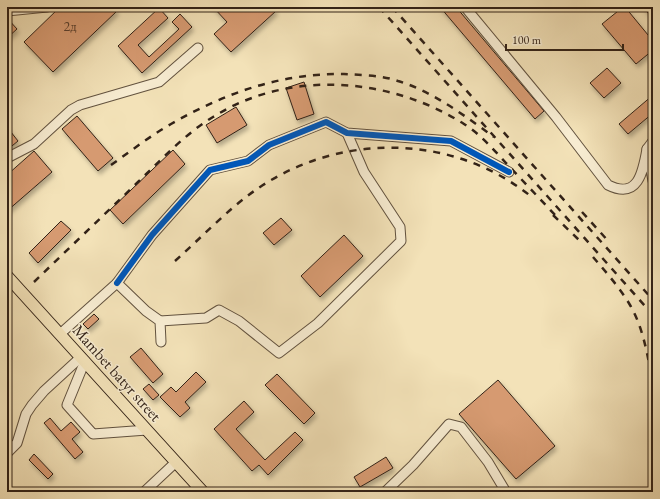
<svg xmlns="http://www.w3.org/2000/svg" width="660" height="499" viewBox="0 0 660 499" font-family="'EB Garamond',serif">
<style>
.building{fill:#d69a71;stroke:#322217;filter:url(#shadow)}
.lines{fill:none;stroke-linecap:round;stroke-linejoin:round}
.minor-casing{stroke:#62523f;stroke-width:11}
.major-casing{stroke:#322217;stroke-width:13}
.minor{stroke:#f7ecd1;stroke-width:9}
.major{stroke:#f3e2b8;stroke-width:11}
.rail{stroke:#322217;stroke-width:2.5;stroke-dasharray:7 7;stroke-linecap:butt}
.cycleway-casing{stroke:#f7ecd1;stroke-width:8}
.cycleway{stroke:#0057b8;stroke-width:6}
.labels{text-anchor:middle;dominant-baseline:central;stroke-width:3;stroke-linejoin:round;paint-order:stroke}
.number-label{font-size:14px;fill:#5b402e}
.street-label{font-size:16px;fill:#322217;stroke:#f7ecd1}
</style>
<defs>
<filter id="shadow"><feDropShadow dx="2" dy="3.5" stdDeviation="2" flood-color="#0004"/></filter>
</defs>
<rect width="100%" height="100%" fill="#f3e2b8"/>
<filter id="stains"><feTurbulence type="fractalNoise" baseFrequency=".005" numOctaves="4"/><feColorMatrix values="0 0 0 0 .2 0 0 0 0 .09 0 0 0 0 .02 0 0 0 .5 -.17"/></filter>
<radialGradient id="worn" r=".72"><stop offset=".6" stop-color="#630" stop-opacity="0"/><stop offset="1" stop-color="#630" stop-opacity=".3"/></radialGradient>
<g class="building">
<path d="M 60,7 L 113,7 L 117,11 L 53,72 L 24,42 Z"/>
<path d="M 213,7 L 272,7 L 276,11 L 231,52 L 214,34 L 227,22 Z"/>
<path d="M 440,7 L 456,7 L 544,111 L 535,119 Z"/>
<path d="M 623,7 L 625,7 L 653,41 L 653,50 L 636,64 L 602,24 Z"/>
<path d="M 643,7 L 653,7 L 653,19 Z"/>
<path d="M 159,8 L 168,18 L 138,45 L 149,57 L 179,29 L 172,22 L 180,14 L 192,27 L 142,73 L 118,46 Z"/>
<path d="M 7,18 L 17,29 L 7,38 Z"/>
<path d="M 607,68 L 621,83 L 604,98 L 590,83 Z"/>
<path d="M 304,82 L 314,114 L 297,120 L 286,88 Z"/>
<path d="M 653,95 L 653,113 L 628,134 L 619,124 Z"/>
<path d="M 236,107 L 247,125 L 217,143 L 206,125 Z"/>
<path d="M 77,116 L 113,158 L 98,171 L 62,129 Z"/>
<path d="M 7,127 L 18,141 L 7,150 Z"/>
<path d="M 173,150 L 185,164 L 123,224 L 110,210 Z"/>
<path d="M 34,151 L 52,172 L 7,211 L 7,175 Z"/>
<path d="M 281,218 L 292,230 L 274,245 L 263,233 Z"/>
<path d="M 61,221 L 71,230 L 38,263 L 29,253 Z"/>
<path d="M 344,235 L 363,256 L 320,297 L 301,276 Z"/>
<path d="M 94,314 L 99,319 L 88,329 L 83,324 Z"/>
<path d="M 141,348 L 163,374 L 153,383 L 130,357 Z"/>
<path d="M 196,372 L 206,382 L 185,402 L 190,408 L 180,417 L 160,397 L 171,387 L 176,392 Z"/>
<path d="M 277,374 L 315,413 L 304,424 L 265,385 Z"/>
<path d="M 498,380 L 555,446 L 516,479 L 459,414 Z"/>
<path d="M 149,384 L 159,395 L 153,400 L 143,389 Z"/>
<path d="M 244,401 L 254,412 L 236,429 L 265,460 L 295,432 L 303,440 L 268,475 L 259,465 L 252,471 L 214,429 Z"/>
<path d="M 50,418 L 61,431 L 71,422 L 80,432 L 72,439 L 83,452 L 75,459 L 44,423 Z"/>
<path d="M 34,454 L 53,474 L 48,479 L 29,460 Z"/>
<path d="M 386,457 L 393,468 L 360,487 L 354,477 Z"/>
</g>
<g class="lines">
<defs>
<g id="minor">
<path d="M 465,7 L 556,117 L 608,185 C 638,200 643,172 647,149 L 653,181"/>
<path d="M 7,11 L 47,7"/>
<path d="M 647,149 L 653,141"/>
<path d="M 7,158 L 34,144 L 71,110 L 80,105 L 159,82 L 198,48"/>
<path d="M 117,283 L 152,235 L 210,170 L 248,161 L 269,145 L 326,122 L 347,133 L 451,141 L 509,172"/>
<path d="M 160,321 L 206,318 L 219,310 L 239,321 L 279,353 L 318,323 L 401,241 L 400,227 L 364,172 L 347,133"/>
<path d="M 60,334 L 117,283 L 146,311 L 160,321 L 161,342"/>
<path d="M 85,361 L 67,405 L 93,434 L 147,430"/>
<path d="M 7,453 L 17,443 L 26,414 L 32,405 L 44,391 L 81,357"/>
<path d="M 144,492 L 176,462"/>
<path d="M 385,492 L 413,465 L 449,424 L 461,427 L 488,462 L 506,492"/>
</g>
<path id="major" d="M 7,276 L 203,492"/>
</defs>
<use href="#minor" class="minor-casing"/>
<use href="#major" class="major-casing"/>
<use href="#minor" class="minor"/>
<use href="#major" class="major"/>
<g class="rail">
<path d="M 379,7 L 653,315"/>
<path d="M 392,7 L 653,300"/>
<path d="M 111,165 C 131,151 150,136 171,124 C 225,93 281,73 344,74 C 361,75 381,75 398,81 C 432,91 465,116 494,137"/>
<path d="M 582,212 L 610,243"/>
<path d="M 553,215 L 579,240"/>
<path d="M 593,257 C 606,272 620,288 630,305 C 644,329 648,358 653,385"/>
<path d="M 175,261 C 201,238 228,209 257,189 C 340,132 454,133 533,198"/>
<path d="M 34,282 C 68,249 103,216 138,182 C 162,159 185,134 213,117 C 289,69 390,77 464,124 C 480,134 493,149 506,163 C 523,181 540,199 557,217"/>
</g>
<defs>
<path id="cycleway" d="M 117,283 L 152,235 L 210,170 L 248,161 L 269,145 L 326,122 L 347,133 L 451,141 L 509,172"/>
</defs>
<use href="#cycleway" class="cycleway-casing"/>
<use href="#cycleway" class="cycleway"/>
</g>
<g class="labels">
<g class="number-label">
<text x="70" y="26">2д</text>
</g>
<g class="street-label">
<text transform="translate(117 373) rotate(48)">Mambet batyr street</text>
</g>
</g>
<rect width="660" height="499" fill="none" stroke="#f3e2b8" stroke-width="24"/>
<rect x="8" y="8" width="644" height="483" fill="none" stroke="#322217" stroke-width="2"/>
<rect x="12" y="12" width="636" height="475" fill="none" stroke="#322217"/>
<path d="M506 44v6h117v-6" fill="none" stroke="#322217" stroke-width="2"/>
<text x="512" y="44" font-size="12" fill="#322217" stroke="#f7ecd1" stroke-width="3" paint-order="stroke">100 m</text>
<rect width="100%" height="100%" filter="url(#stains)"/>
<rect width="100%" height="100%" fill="url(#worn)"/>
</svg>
